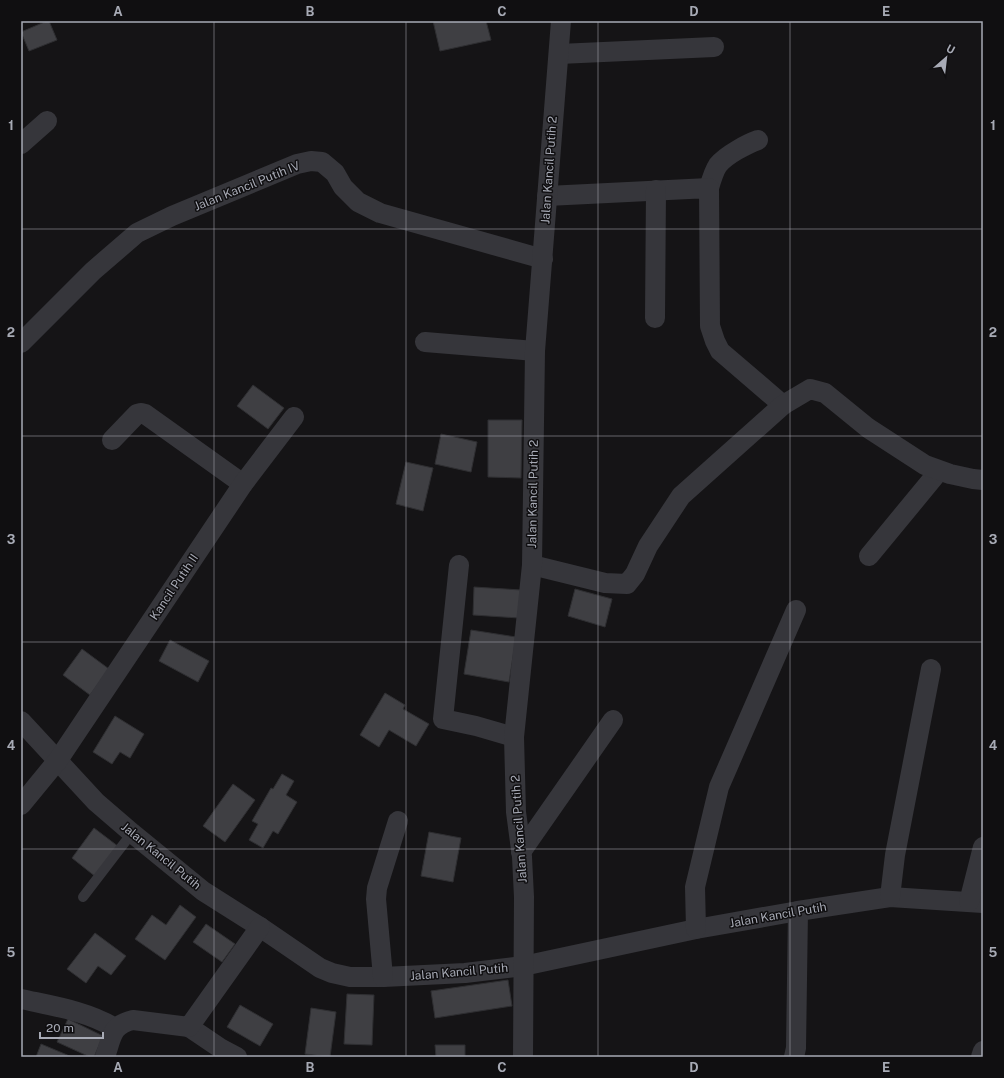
<svg xmlns="http://www.w3.org/2000/svg" width="1004" height="1078" viewBox="0 0 1004 1078" font-family="'Public Sans',sans-serif">
<style>
.building{fill:#3f3f43;stroke:#2f2f32}
.lines{fill:none;stroke-linecap:round;stroke-linejoin:round}
.service{stroke:#36363b;stroke-width:10}
.minor{stroke:#36363b;stroke-width:20}
.grid{fill:none;stroke:#a7aab5;stroke-width:1;stroke-opacity:0.55}
.labels{text-anchor:middle;dominant-baseline:central;stroke-width:3;stroke-linejoin:round;paint-order:stroke}
.street-label{font-size:12px;fill:#a7aab5;stroke:#100f11}
.neatline{fill:none;stroke:#a7aab5;stroke-width:1.5}
.grid-label{font-size:13px;text-anchor:middle;font-weight:bold;fill:#a7aab5}
</style>
<rect width="100%" height="100%" fill="#151416"/>
<g class="building">
<path d="M 47,21 L 49,21 L 57,40 L 29,51 L 21,32 Z"/>
<path d="M 433,21 L 486,21 L 491,40 L 440,51 Z"/>
<path d="M 253,385 L 284,408 L 268,429 L 237,406 Z"/>
<path d="M 488,420 L 522,420 L 521,478 L 488,477 Z"/>
<path d="M 441,434 L 477,442 L 471,472 L 435,464 Z"/>
<path d="M 406,462 L 433,468 L 423,511 L 396,504 Z"/>
<path d="M 474,587 L 521,590 L 519,618 L 473,615 Z"/>
<path d="M 575,589 L 612,599 L 605,627 L 568,616 Z"/>
<path d="M 471,630 L 516,637 L 509,682 L 464,674 Z"/>
<path d="M 170,640 L 209,661 L 198,682 L 159,661 Z"/>
<path d="M 82,649 L 109,669 L 90,695 L 63,675 Z"/>
<path d="M 385,693 L 405,705 L 403,709 L 429,724 L 416,746 L 389,730 L 379,747 L 360,735 Z"/>
<path d="M 115,716 L 144,734 L 130,758 L 120,752 L 112,764 L 93,752 Z"/>
<path d="M 282,774 L 294,781 L 286,795 L 297,802 L 278,834 L 273,831 L 263,848 L 249,840 L 258,824 L 252,821 L 271,788 L 273,789 Z"/>
<path d="M 233,784 L 255,800 L 225,842 L 203,826 Z"/>
<path d="M 94,828 L 119,847 L 96,877 L 72,858 Z"/>
<path d="M 429,832 L 461,838 L 453,882 L 421,876 Z"/>
<path d="M 180,905 L 196,917 L 165,960 L 135,939 L 152,915 L 166,925 Z"/>
<path d="M 206,924 L 235,944 L 222,962 L 193,942 Z"/>
<path d="M 95,933 L 126,956 L 111,975 L 98,966 L 86,983 L 67,969 Z"/>
<path d="M 508,980 L 512,1006 L 435,1018 L 431,991 Z"/>
<path d="M 347,994 L 374,995 L 372,1045 L 344,1044 Z"/>
<path d="M 240,1005 L 273,1024 L 260,1046 L 227,1027 Z"/>
<path d="M 311,1008 L 336,1012 L 330,1057 L 305,1054 Z"/>
<path d="M 68,1019 L 103,1036 L 94,1057 L 90,1057 L 57,1042 Z"/>
<path d="M 41,1044 L 72,1057 L 36,1057 Z"/>
<path d="M 435,1045 L 465,1045 L 465,1057 L 436,1057 Z"/>
</g>
<g class="lines">
<path class="service" d="M 83,897 L 132,833"/>
<g class="minor">
<path d="M 559,54 L 714,47"/>
<path d="M 21,144 L 47,121"/>
<path d="M 709,188 C 711,181 714,171 718,165 C 726,155 747,144 758,140"/>
<path d="M 547,196 L 709,188 L 710,326 L 715,341 L 720,351 L 783,405"/>
<path d="M 655,318 L 656,190"/>
<path d="M 425,342 L 535,351"/>
<path d="M 21,343 L 93,271 L 137,233 L 172,216 L 297,164 L 311,161 L 322,162 L 335,173 L 343,187 L 358,202 L 380,213 L 543,259"/>
<path d="M 112,440 L 137,414 L 141,413 L 145,414 L 243,484"/>
<path d="M 869,556 L 939,471"/>
<path d="M 459,565 L 443,719 L 476,726 L 514,737"/>
<path d="M 532,565 L 605,583 L 627,584 L 635,574 L 648,546 L 681,496 L 783,405 L 810,389 L 825,393 L 868,428 L 925,465 L 950,474 L 973,479 L 983,480"/>
<path d="M 21,721 L 96,802 L 132,833 L 203,891 L 260,927 L 320,968 L 332,973 L 350,977 L 383,977 L 465,973 L 523,966 L 696,929 L 798,911 L 890,897 L 983,903"/>
<path d="M 21,805 L 58,760 L 243,484 L 294,417"/>
<path d="M 521,852 L 613,720"/>
<path d="M 890,897 L 895,855 L 931,669"/>
<path d="M 969,902 L 983,847"/>
<path d="M 696,929 L 695,887 L 719,787 L 796,610"/>
<path d="M 383,977 L 376,899 L 377,888 L 398,821"/>
<path d="M 21,999 C 53,1006 87,1011 115,1028"/>
<path d="M 189,1027 L 220,1048 L 237,1057"/>
<path d="M 105,1057 C 112,1037 111,1025 133,1020 L 189,1027 L 260,927"/>
<path d="M 523,1057 L 524,897 L 522,857 L 516,812 L 514,737 L 532,565 L 535,351 L 561,21"/>
<path d="M 794,1057 L 796,1048 L 798,911"/>
<path d="M 981,1057 L 983,1051"/>
</g>
</g>
<path class="grid" d="M 214,21 L 214,1057M 406,21 L 406,1057M 598,21 L 598,1057M 790,21 L 790,1057M 21,229 L 983,229M 21,436 L 983,436M 21,642 L 983,642M 21,849 L 983,849"/>
<g class="labels">
<g class="street-label">
<text transform="translate(549 170) rotate(-86)">Jalan Kancil Putih 2</text>
<text transform="translate(247 186) rotate(-22)">Jalan Kancil Putih IV</text>
<text transform="translate(533 494) rotate(-89)">Jalan Kancil Putih 2</text>
<text transform="translate(174 587) rotate(-56)">Kancil Putih II</text>
<text transform="translate(519 829) rotate(-94)">Jalan Kancil Putih 2</text>
<text transform="translate(161 856) rotate(39)">Jalan Kancil Putih</text>
<text transform="translate(778 915) rotate(-10)">Jalan Kancil Putih</text>
<text transform="translate(459 972) rotate(-5)">Jalan Kancil Putih</text>
</g>
</g>
<rect width="1004" height="1078" fill="none" stroke="#100f11" stroke-width="44"/>
<g transform="translate(946 58) rotate(28)" stroke="#100f11" stroke-width="3" paint-order="stroke">
<path d="M0-3L7 15L0 10L-7 15Z" fill="#a7aab5"/>
<text y="-6" font-size="11" font-weight="bold" text-anchor="middle" fill="#a7aab5">U</text>
</g>
<path d="M40 1032v6h63v-6" fill="none" stroke="#a7aab5" stroke-width="2"/>
<text x="46" y="1032" font-size="12" fill="#a7aab5" stroke="#100f11" stroke-width="3" paint-order="stroke">20 m</text>
<rect x="22" y="22" width="960" height="1034" class="neatline"/>
<g class="grid-label">
<text x="118" y="16">A</text>
<text x="310" y="16">B</text>
<text x="502" y="16">C</text>
<text x="694" y="16">D</text>
<text x="886" y="16">E</text>
<text x="11" y="130">1</text>
<text x="993" y="130">1</text>
<text x="11" y="337">2</text>
<text x="993" y="337">2</text>
<text x="11" y="544">3</text>
<text x="993" y="544">3</text>
<text x="11" y="750">4</text>
<text x="993" y="750">4</text>
<text x="11" y="957">5</text>
<text x="993" y="957">5</text>
<text x="118" y="1072">A</text>
<text x="310" y="1072">B</text>
<text x="502" y="1072">C</text>
<text x="694" y="1072">D</text>
<text x="886" y="1072">E</text>
</g>
</svg>
